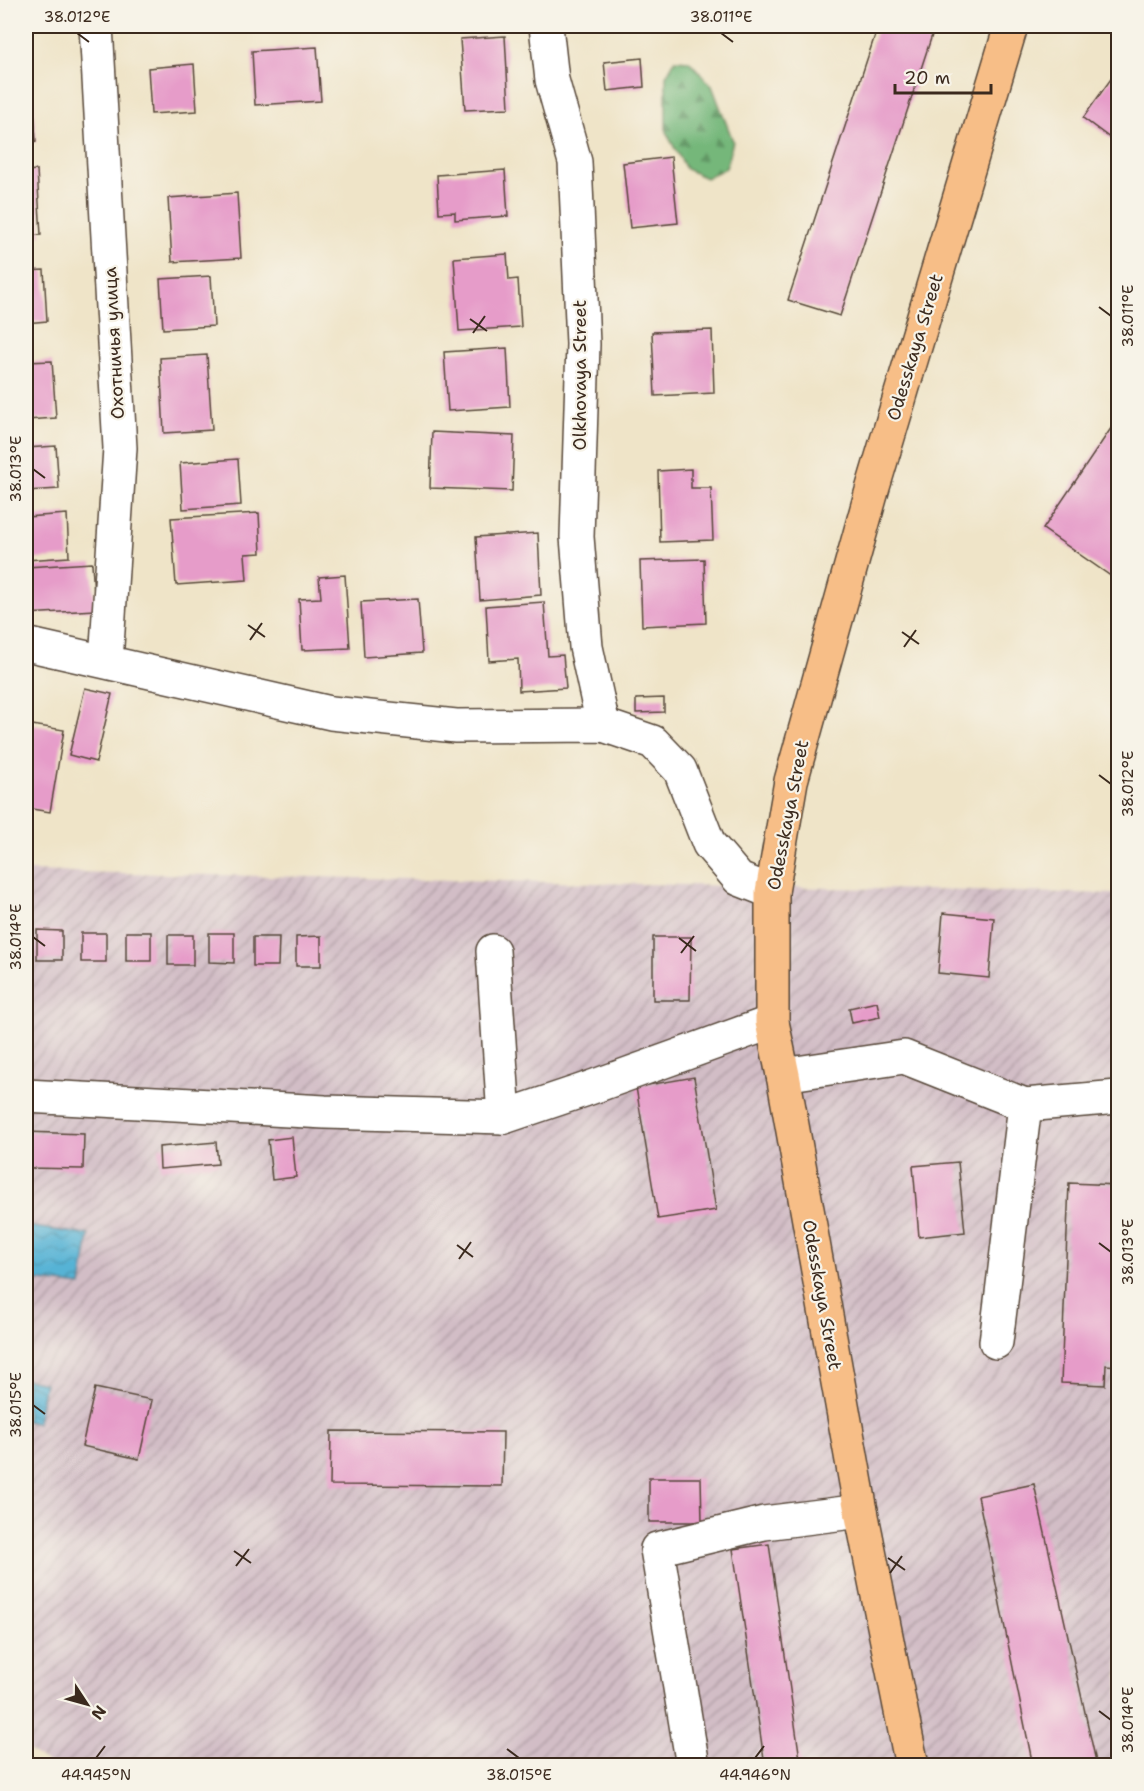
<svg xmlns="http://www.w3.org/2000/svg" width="1144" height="1791" viewBox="0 0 1144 1791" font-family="'Shantell Sans',sans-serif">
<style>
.industrial{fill:url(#industrial-furrows)}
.forest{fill:url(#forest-firs);stroke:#58704c;stroke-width:1.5}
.water{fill:url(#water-waves);stroke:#496e7a;stroke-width:1.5}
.building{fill:#e69cc9}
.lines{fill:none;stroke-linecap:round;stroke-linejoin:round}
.minor-casing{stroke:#564638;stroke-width:36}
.major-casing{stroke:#564638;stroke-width:36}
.minor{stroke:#fff;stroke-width:33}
.major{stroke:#f7be87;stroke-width:33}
.ticks{fill:none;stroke:#3b2a1e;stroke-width:2}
.labels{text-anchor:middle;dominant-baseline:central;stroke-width:4.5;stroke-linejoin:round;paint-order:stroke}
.street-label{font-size:18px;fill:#3b2a1e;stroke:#f7f3e8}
.neatline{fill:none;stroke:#3b2a1e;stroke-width:2}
.ticks-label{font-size:15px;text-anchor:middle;fill:#3b2a1e}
</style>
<defs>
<pattern id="industrial-furrows" width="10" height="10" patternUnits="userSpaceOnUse" patternTransform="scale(1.5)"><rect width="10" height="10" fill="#d2bdc6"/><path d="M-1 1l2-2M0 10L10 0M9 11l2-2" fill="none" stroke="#ac9aa0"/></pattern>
<pattern id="forest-firs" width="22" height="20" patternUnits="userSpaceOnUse" patternTransform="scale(1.5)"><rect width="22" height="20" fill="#75b77a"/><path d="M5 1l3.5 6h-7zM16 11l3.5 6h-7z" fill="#619563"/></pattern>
<pattern id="water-waves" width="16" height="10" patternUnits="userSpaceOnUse" patternTransform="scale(1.5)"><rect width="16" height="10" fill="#57b3d5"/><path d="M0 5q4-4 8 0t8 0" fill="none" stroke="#4992ac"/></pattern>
</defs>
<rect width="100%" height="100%" fill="#f7f3e8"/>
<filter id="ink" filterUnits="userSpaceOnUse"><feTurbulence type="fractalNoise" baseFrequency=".0167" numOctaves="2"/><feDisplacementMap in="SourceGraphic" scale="12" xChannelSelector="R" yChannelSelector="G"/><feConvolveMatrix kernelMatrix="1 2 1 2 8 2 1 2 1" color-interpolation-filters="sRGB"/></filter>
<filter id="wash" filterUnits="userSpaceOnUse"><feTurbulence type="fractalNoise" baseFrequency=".008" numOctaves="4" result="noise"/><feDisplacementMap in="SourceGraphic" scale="24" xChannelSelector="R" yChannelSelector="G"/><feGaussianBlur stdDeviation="1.35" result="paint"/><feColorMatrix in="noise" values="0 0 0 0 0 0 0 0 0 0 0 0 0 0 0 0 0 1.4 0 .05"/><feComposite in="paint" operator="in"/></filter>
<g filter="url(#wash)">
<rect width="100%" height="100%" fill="#efe4c8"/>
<path class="industrial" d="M 26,871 L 1118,894 L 1118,1765 L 53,1766 L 26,1749 Z"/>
<path class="forest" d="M 675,60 L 689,61 L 712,86 L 733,141 L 726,168 L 706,178 L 686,169 L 666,132 L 666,76 Z"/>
<g class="water">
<path d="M 26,1226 L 89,1235 L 81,1286 L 26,1279 Z"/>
<path d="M 26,1379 L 45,1383 L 37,1423 L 26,1421 Z"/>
</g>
<g id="blocks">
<g class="building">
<path d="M 878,26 L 935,26 L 840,316 L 788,300 Z"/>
<path d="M 505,36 L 509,108 L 465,110 L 460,39 Z"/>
<path d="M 317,47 L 321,101 L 255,105 L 252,51 Z"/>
<path d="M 642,58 L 644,87 L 607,91 L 604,62 Z"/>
<path d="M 194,64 L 197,111 L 151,114 L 148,68 Z"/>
<path d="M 1118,69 L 1118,144 L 1083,118 Z"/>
<path d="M 26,95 L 33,95 L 36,142 L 26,142 Z"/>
<path d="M 671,157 L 678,223 L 630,228 L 623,163 Z"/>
<path d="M 37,170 L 41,235 L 26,236 L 26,171 Z"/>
<path d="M 505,170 L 508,216 L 455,220 L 455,212 L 439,213 L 437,175 Z"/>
<path d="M 237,193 L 241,258 L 172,262 L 168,198 Z"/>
<path d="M 507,254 L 509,280 L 518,279 L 521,327 L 459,331 L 454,258 Z"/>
<path d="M 44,270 L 47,321 L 26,323 L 26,271 Z"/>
<path d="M 211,276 L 214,326 L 163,329 L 160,279 Z"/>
<path d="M 712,330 L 714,393 L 655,396 L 652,332 Z"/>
<path d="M 507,348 L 510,407 L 448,411 L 444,352 Z"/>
<path d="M 207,355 L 212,430 L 164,433 L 160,358 Z"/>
<path d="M 52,361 L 56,418 L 26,420 L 26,362 Z"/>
<path d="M 1118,418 L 1118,581 L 1043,529 Z"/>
<path d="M 432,432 L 514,436 L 512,491 L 430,488 Z"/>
<path d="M 56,446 L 59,489 L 26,491 L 26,448 Z"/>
<path d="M 238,459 L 241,505 L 183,509 L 180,463 Z"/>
<path d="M 691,469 L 691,488 L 711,488 L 713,540 L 660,542 L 658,471 Z"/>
<path d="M 259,513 L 261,553 L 245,554 L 247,580 L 176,585 L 171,518 Z"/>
<path d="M 67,514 L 69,557 L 26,560 L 26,517 Z"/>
<path d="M 538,533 L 541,595 L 480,600 L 476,537 Z"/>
<path d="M 704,559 L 706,623 L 642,626 L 640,561 Z"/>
<path d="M 92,563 L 95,610 L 26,614 L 26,567 Z"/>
<path d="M 345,575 L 350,648 L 302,650 L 299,599 L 321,598 L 319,577 Z"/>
<path d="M 418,599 L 422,653 L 364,657 L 361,602 Z"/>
<path d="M 544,602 L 548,656 L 563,655 L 566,688 L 519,691 L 518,659 L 489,661 L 486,606 Z"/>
<path d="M 85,688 L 112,694 L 96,762 L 69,755 Z"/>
<path d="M 664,698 L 664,712 L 636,713 L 636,699 Z"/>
<path d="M 26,724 L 64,730 L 50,812 L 26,808 Z"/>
<path d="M 943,913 L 994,918 L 989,978 L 938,973 Z"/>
<path d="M 37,930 L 62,931 L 62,960 L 37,960 Z"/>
<rect x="126" y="932" width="25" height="29"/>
<rect x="81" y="933" width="25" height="29"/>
<path d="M 209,933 L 234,933 L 234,963 L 209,962 Z"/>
<rect x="168" y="935" width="25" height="30"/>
<path d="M 321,936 L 321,966 L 296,966 L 296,937 Z"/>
<path d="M 253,937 L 279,937 L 278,966 L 253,966 Z"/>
<path d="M 653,937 L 691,937 L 690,1000 L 653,1000 Z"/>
<path d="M 877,1002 L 880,1017 L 852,1023 L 849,1008 Z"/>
<path d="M 694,1077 L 716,1210 L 658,1219 L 636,1087 Z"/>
<path d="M 26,1132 L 84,1134 L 83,1169 L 26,1168 Z"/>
<path d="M 292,1137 L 296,1177 L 272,1180 L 268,1140 Z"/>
<path d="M 216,1142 L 218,1164 L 160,1169 L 159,1147 Z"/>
<path d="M 958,1162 L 965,1232 L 919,1237 L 913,1166 Z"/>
<path d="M 1069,1183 L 1118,1185 L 1118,1366 L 1106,1365 L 1105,1385 L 1061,1383 Z"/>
<path d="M 95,1388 L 152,1400 L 139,1459 L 82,1446 Z"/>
<path d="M 331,1431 L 503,1432 L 502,1486 L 330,1485 Z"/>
<path d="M 649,1478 L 701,1478 L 702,1522 L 649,1522 Z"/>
<path d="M 1034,1484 L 1097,1766 L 1033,1766 L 978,1496 Z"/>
<path d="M 769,1544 L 801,1766 L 765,1766 L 733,1549 Z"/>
</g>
</g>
</g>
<g filter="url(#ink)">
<use href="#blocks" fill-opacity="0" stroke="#564638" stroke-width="1.5"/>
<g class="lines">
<defs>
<g id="minor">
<path d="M 96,26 L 120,448 L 106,661"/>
<path d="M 546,26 L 552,80 L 575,162 L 583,344 L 577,537 L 586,647 L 603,725"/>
<path d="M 26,644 L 331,713 L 456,726 L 603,725 L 653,742 L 680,770 L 709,844 L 739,879 L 772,892"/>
<path d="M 493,951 L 504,1117"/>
<path d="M 783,1075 L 904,1057 L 1025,1105 L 996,1342"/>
<path d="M 26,1096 L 325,1112 L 504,1117 L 584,1090 L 772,1022"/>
<path d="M 1025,1105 L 1118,1097"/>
<path d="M 693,1766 L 657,1549 L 764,1523 L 861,1511"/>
</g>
<path id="major" d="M 912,1766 L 861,1511 L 783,1075 L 772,1022 L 772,892 L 791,781 L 873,487 L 1011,26"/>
</defs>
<use href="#minor" class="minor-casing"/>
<use href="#major" class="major-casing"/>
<use href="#minor" class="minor"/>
<use href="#major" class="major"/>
</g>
</g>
<path class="ticks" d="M 77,33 L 89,42M 721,33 L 733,42M 1099,307 L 1111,316M 470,319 L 487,331M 473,333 L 485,316M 33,469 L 45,478M 248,625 L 265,637M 902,632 L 919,644M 250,640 L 262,623M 904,647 L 916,630M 1099,775 L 1111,784M 33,937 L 45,946M 679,938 L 696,951M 681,953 L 694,936M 1099,1243 L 1111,1252M 457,1245 L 473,1257M 459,1259 L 471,1242M 33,1405 L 45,1414M 234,1551 L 251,1563M 888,1558 L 905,1570M 236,1566 L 249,1549M 890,1573 L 902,1556M 1099,1711 L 1111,1720M 507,1749 L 519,1758M 96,1758 L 105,1746M 755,1758 L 764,1746"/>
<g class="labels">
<g class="street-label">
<text transform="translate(114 343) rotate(-93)">Охотничья улица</text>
<text transform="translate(915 347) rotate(-73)">Odesskaya Street</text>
<text transform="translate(580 375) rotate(-90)">Olkhovaya Street</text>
<text transform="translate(788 815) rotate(-79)">Odesskaya Street</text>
<text transform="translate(822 1295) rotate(80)">Odesskaya Street</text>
</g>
</g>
<rect width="1144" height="1791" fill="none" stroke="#f7f3e8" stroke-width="66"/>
<g transform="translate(87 1704) rotate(126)" stroke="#f7f3e8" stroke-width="4.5" paint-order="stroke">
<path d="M0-4.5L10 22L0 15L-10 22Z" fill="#3b2a1e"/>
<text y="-9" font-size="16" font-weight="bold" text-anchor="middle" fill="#3b2a1e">N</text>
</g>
<path d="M895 84v9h96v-9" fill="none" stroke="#3b2a1e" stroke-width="3"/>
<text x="904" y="84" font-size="18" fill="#3b2a1e" stroke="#f7f3e8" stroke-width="4.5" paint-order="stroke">20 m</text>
<rect x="33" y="33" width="1078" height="1725" class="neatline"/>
<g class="ticks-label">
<text x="77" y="22">38.012°E</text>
<text x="721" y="22">38.011°E</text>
<text transform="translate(1128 316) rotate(-90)" y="5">38.011°E</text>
<text transform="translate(16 469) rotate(-90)" y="5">38.013°E</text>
<text transform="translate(1128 784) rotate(-90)" y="5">38.012°E</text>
<text transform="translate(16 937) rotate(-90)" y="5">38.014°E</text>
<text transform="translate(1128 1252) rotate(-90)" y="5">38.013°E</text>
<text transform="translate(16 1405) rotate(-90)" y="5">38.015°E</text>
<text transform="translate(1128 1720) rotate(-90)" y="5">38.014°E</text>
<text x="96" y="1780">44.945°N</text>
<text x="519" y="1780">38.015°E</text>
<text x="755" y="1780">44.946°N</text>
</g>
</svg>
